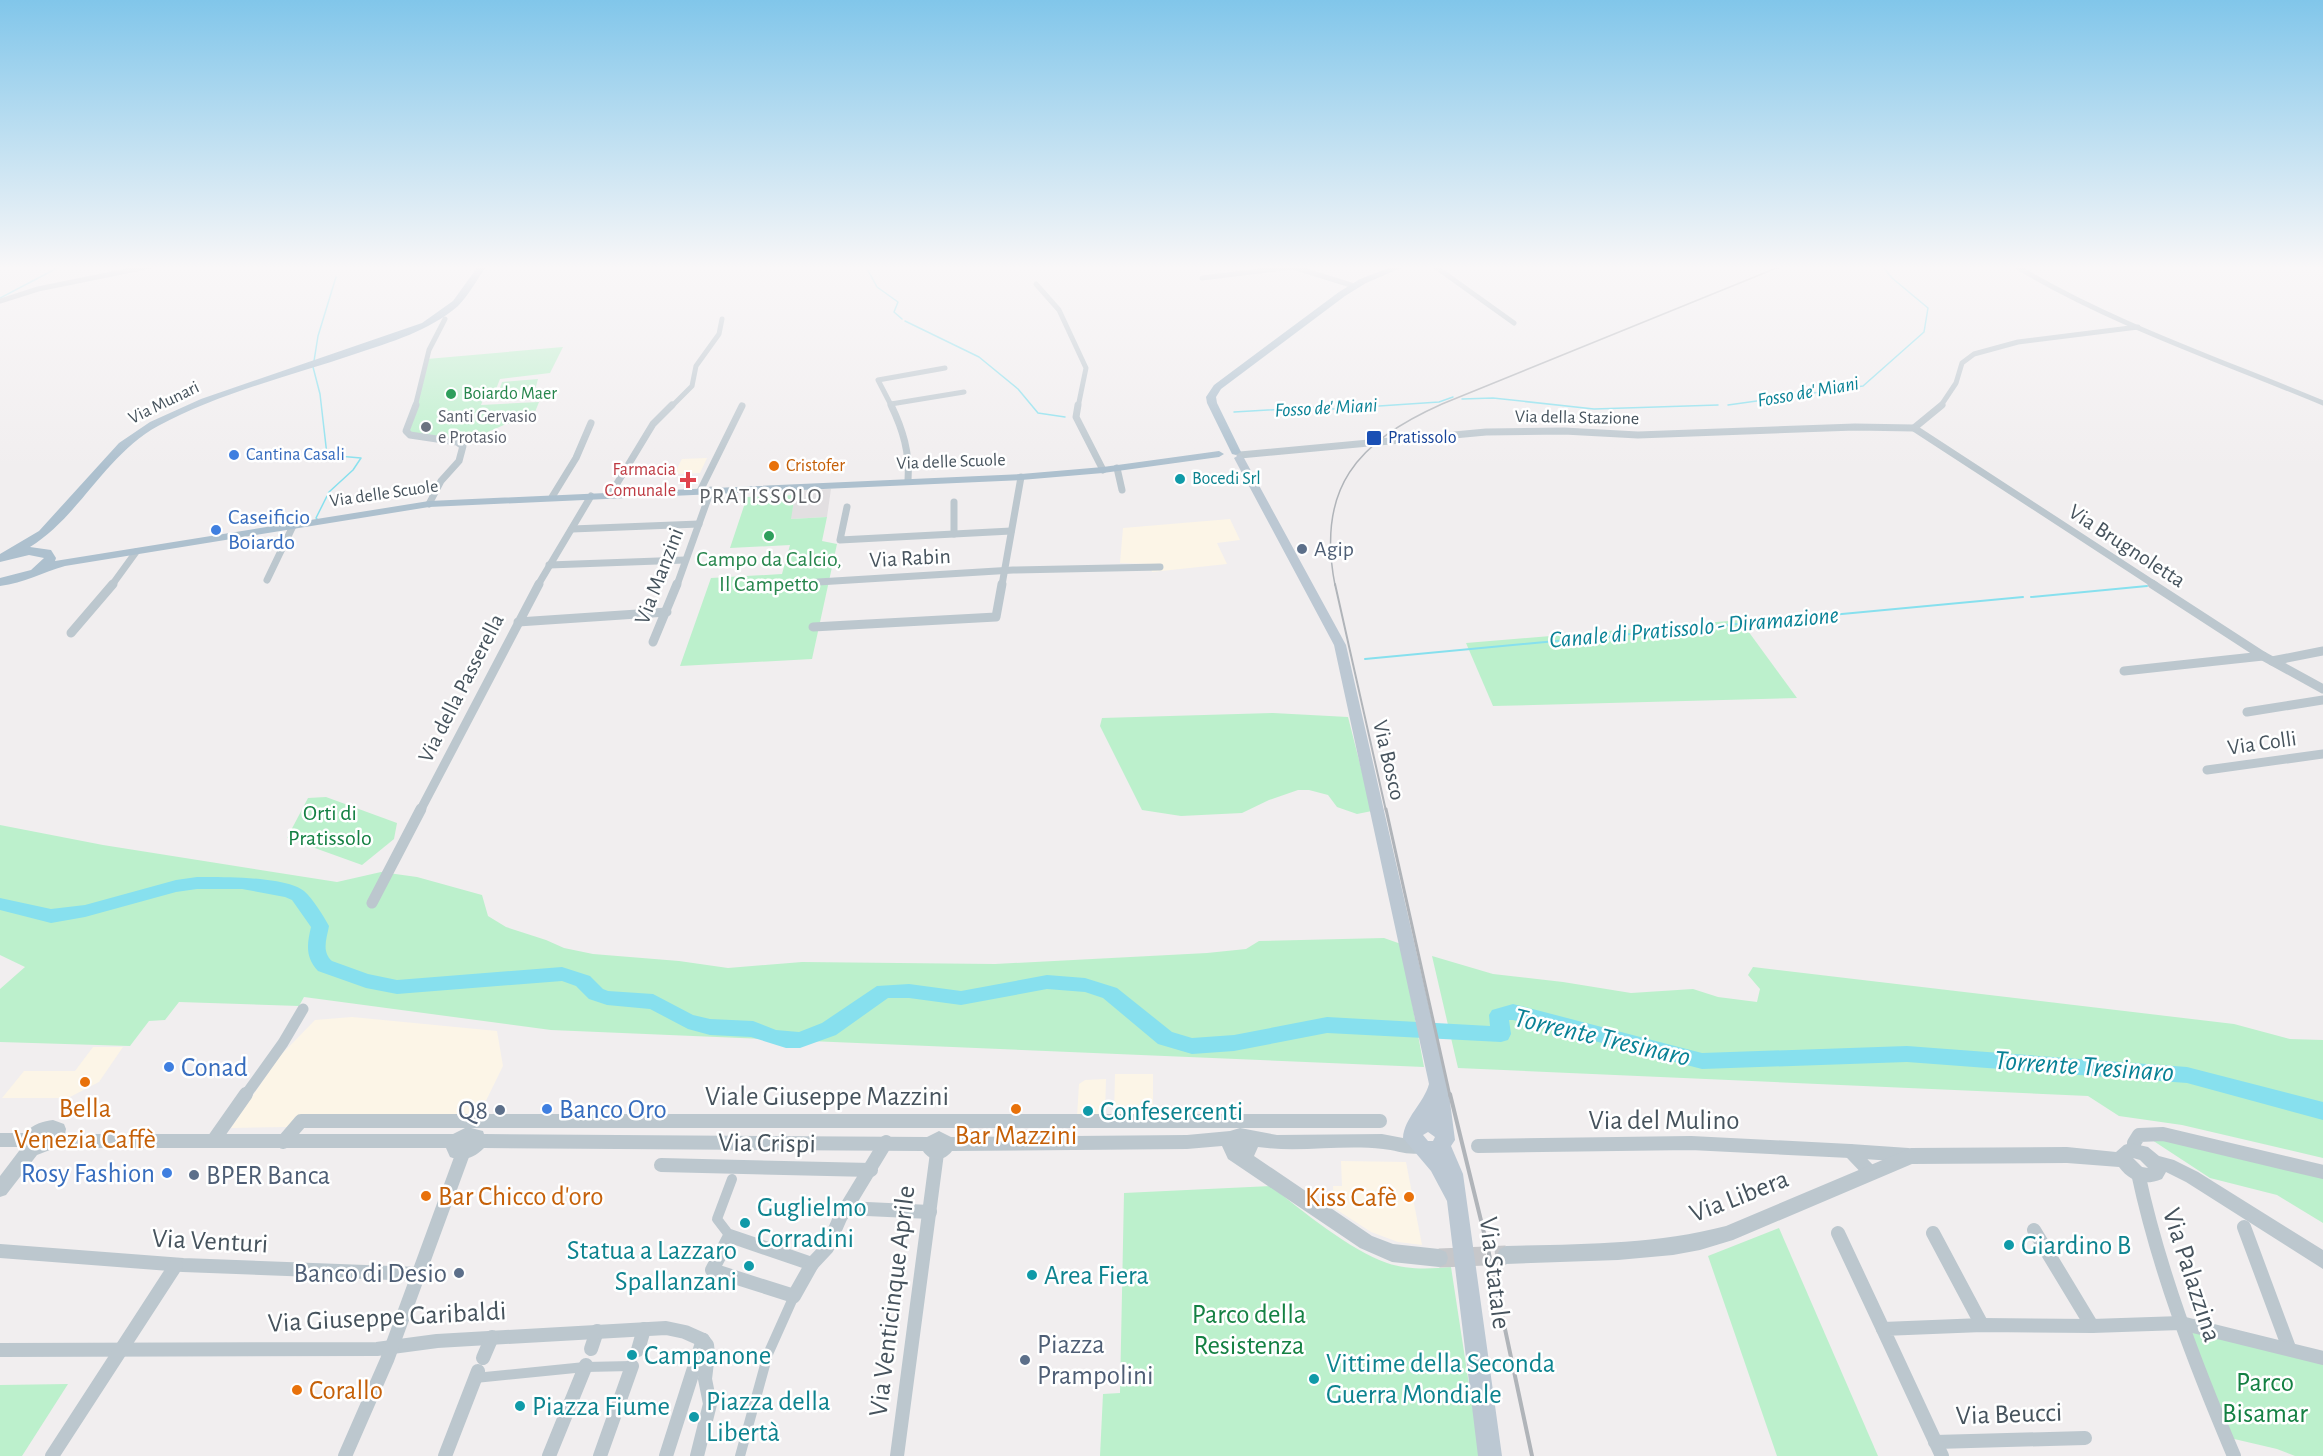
<svg xmlns="http://www.w3.org/2000/svg" width="2323" height="1456" viewBox="0 0 2323 1456" font-family="'Alegreya Sans',sans-serif">
<style>
.commercial{fill:#fcf5e7}
.education{fill:#e2dfe1}
.green{fill:#bcf0cc}
.lines{fill:none;stroke-linecap:round;stroke-linejoin:round}
.stream-far1{stroke:#87e0ee;stroke-width:1.5}
.stream{stroke:#87e0ee;stroke-width:2}
.river{fill:#87e0ee;fill-rule:evenodd}
.tertiary-tunnel{stroke:#c6c7ca;stroke-width:19;stroke-dasharray:19 9;stroke-linecap:butt}
.pedestrian{stroke:#bcc7ce;stroke-width:10}
.minor-far4{stroke:#bcc7ce;stroke-width:5}
.minor-far3{stroke:#bcc7ce;stroke-width:7}
.minor-far2{stroke:#bcc7ce;stroke-width:9}
.minor-far1{stroke:#bcc7ce;stroke-width:11}
.minor{stroke:#bcc7ce;stroke-width:14}
.tertiary{fill:#bcc7ce;fill-rule:evenodd}
.secondary{fill:#bcc8d3;fill-rule:evenodd}
.primary{fill:#adc0ce;fill-rule:evenodd}
.rail-far3{stroke:#b0b4b9;stroke-width:1.5}
.rail-far2{stroke:#b0b4b9;stroke-width:2}
.rail-far1{stroke:#b0b4b9;stroke-width:3}
.rail{stroke:#b0b4b9;stroke-width:4}
.leisure-dot{fill:#2e9e5b;stroke:#fff;stroke-width:2}
.worship-dot{fill:#6b7280;stroke:#fff;stroke-width:2}
.transit-dot{fill:#1a4fb4;stroke:#fff;stroke-width:2}
.shop-dot{fill:#3f7fe0;stroke:#fff;stroke-width:2}
.food-dot{fill:#e8710a;stroke:#fff;stroke-width:2}
.culture-dot{fill:#0f9aa8;stroke:#fff;stroke-width:2}
.health-dot{fill:#e0444e;stroke:#fff;stroke-width:2}
.service-dot{fill:#5c6f8a;stroke:#fff;stroke-width:2}
.labels{text-anchor:middle;dominant-baseline:central;stroke-width:5;stroke-linejoin:round;paint-order:stroke}
.far-leisure-label{font-size:18px;fill:#27864d;stroke:#fff;text-anchor:start}
.far-street-label{font-size:18px;fill:#46535d;stroke:#fff}
.far-worship-label{font-size:18px;fill:#5b616d;stroke:#fff;text-anchor:start}
.far-transit-label{font-size:18px;fill:#164399;stroke:#fff;text-anchor:start}
.far-shop-label{font-size:18px;fill:#366cbe;stroke:#fff;text-anchor:start}
.far-food-label{font-size:18px;fill:#c56008;stroke:#fff;text-anchor:start}
.far-health-label{font-size:18px;fill:#be3a42;stroke:#fff;text-anchor:end}
.far-culture-label{font-size:18px;fill:#0d838f;stroke:#fff;text-anchor:start}
.far-water-label{font-size:20px;font-style:italic;fill:#098296;stroke:#fff}
.far-quarter-label{font-size:22px;letter-spacing:1.5px;fill:#5b5f64;stroke:#fff}
.shop-label{font-size:22px;fill:#366cbe;stroke:#fff;text-anchor:start}
.street-label{font-size:22px;fill:#46535d;stroke:#fff}
.service-label{font-size:22px;fill:#4e5e75;stroke:#fff;text-anchor:start}
.leisure-label{font-size:22px;fill:#27864d;stroke:#fff}
.park-label{font-size:22px;fill:#148043;stroke:#fff}
.water-label{font-size:24px;font-style:italic;fill:#098296;stroke:#fff}
.near-shop-label{font-size:27px;fill:#366cbe;stroke:#fff;text-anchor:start}
.near-street-label{font-size:27px;fill:#46535d;stroke:#fff}
.near-food-label{font-size:27px;fill:#c56008;stroke:#fff}
.near-service-label{font-size:27px;fill:#4e5e75;stroke:#fff;text-anchor:end}
.near-culture-label{font-size:27px;fill:#0d838f;stroke:#fff;text-anchor:start}
.near-park-label{font-size:27px;fill:#148043;stroke:#fff}
.near-water-label{font-size:28px;font-style:italic;fill:#098296;stroke:#fff}
</style>
<rect width="100%" height="100%" fill="#f1eeef"/>
<g class="commercial">
<path d="M 707,458 L 700,473 L 674,474 L 682,459 Z"/>
<path d="M 1230,519 L 1240,540 L 1217,543 L 1227,564 L 1152,572 L 1150,564 L 1120,563 L 1123,528 Z"/>
<path d="M 352,1017 L 497,1031 L 503,1066 L 478,1117 L 295,1117 L 288,1127 L 231,1128 L 279,1057 L 315,1020 Z"/>
<path d="M 93,1047 L 123,1047 L 99,1082 L 68,1098 L 2,1098 L 24,1071 L 75,1071 Z"/>
<path d="M 1115,1074 L 1153,1074 L 1153,1115 L 1114,1115 Z"/>
<path d="M 1106,1079 L 1105,1115 L 1077,1117 L 1079,1084 L 1085,1080 Z"/>
<path d="M 1341,1161 L 1406,1162 L 1422,1245 L 1398,1242 L 1371,1232 L 1334,1208 L 1333,1186 L 1342,1186 Z"/>
</g>
<path class="education" d="M 831,489 L 827,517 L 790,519 L 797,490 Z"/>
<g class="green">
<path d="M 563,347 L 550,373 L 500,379 L 496,389 L 487,390 L 481,405 L 539,402 L 531,422 L 506,424 L 459,445 L 413,434 L 404,429 L 416,399 L 427,359 Z"/>
<path d="M 538,379 L 534,394 L 496,399 L 502,382 Z"/>
<path d="M 795,495 L 791,519 L 827,517 L 822,541 L 837,544 L 812,659 L 680,666 L 711,578 L 782,574 L 790,545 L 730,548 L 747,497 Z"/>
<path d="M 1740,620 L 1797,698 L 1493,706 L 1466,643 Z"/>
<path d="M 1273,713 L 1348,717 L 1372,811 L 1357,814 L 1337,807 L 1328,795 L 1309,790 L 1298,790 L 1269,800 L 1242,813 L 1181,816 L 1142,810 L 1100,726 L 1102,718 Z"/>
<path d="M 326,797 L 397,823 L 394,839 L 362,865 L 287,838 L 308,798 Z"/>
<path d="M 0,825 L 103,845 L 337,882 L 381,872 L 417,877 L 482,895 L 488,916 L 506,927 L 546,940 L 564,948 L 593,954 L 679,961 L 728,968 L 802,962 L 995,964 L 1207,953 L 1246,949 L 1259,941 L 1384,938 L 1401,944 L 1424,1067 L 551,1030 L 304,997 L 299,1006 L 179,1002 L 165,1020 L 149,1021 L 130,1046 L 0,1042 L 0,989 L 25,967 L 0,955 Z"/>
<path d="M 1432,956 L 1493,974 L 1563,982 L 1631,993 L 1693,989 L 1718,997 L 1757,1002 L 1760,989 L 1748,975 L 1753,967 L 2234,1024 L 2290,1039 L 2323,1040 L 2323,1158 L 2182,1125 L 2119,1116 L 2088,1096 L 1458,1068 Z"/>
<path d="M 2152,1140 L 2168,1140 L 2323,1177 L 2323,1223 L 2277,1195 L 2210,1178 Z"/>
<path d="M 1271,1186 C 1302,1211 1350,1250 1387,1263 C 1407,1270 1430,1269 1451,1267 L 1480,1456 L 1100,1456 L 1103,1394 L 1120,1393 L 1124,1193 Z"/>
<path d="M 1779,1228 L 1878,1456 L 1777,1456 L 1708,1256 Z"/>
<path d="M 2185,1326 L 2323,1364 L 2323,1456 L 2295,1456 L 2277,1449 L 2230,1438 Z"/>
<path d="M 68,1384 L 22,1456 L 0,1456 L 0,1385 Z"/>
</g>
<g class="lines">
<g class="stream-far1">
<path d="M 865,265 L 877,287 L 898,302 L 894,312 L 902,319"/>
<path d="M 0,298 L 63,265"/>
<path d="M 905,321 L 979,357 L 1018,389 L 1038,413 L 1065,417"/>
<path d="M 314,361 L 318,336 L 336,277"/>
<path d="M 313,367 L 320,394 L 327,455 L 361,458 L 353,470 L 329,492 L 316,518 L 318,520"/>
<path d="M 1462,399 L 1493,398 L 1594,409 L 1718,405"/>
<path d="M 1728,405 L 1863,386 L 1924,332 L 1928,308 L 1892,278 L 1883,267 L 1886,265"/>
<path d="M 1234,412 L 1319,407 L 1334,409 L 1439,402 L 1453,397"/>
</g>
<g class="stream">
<path d="M 2031,597 L 2147,586"/>
<path d="M 1365,659 L 2023,597"/>
</g>
<path class="river" d="M 197,877 C 221,877 286,876 304,891 C 313,899 323,915 329,926 C 327,938 321,951 332,961 L 368,974 L 397,980 L 562,967 L 590,976 L 603,989 L 608,991 L 653,994 L 693,1015 L 710,1019 L 753,1021 L 776,1030 L 799,1032 L 822,1023 L 877,986 L 909,984 L 961,991 L 1047,975 L 1085,978 L 1117,988 L 1172,1032 L 1192,1038 L 1234,1035 L 1327,1017 L 1490,1026 L 1489,1015 L 1492,1010 L 1513,1004 L 1702,1053 L 1907,1046 L 2187,1067 L 2323,1102 L 2323,1120 L 2187,1083 L 1907,1062 L 1702,1069 L 1513,1020 L 1509,1020 L 1511,1034 L 1508,1040 L 1501,1042 L 1327,1033 L 1234,1051 L 1192,1054 L 1158,1044 L 1103,998 L 1085,992 L 1047,989 L 961,1005 L 909,998 L 888,998 L 836,1035 L 800,1048 L 786,1048 L 751,1037 L 710,1035 L 688,1029 L 650,1009 L 607,1005 L 589,999 L 576,986 L 562,981 L 397,994 L 366,988 L 318,971 C 305,957 307,944 311,927 L 292,900 L 285,897 L 242,889 L 197,889 L 176,892 L 85,917 L 51,923 L 0,910 L 0,898 L 51,909 L 85,905 L 176,880 Z"/>
<path class="tertiary-tunnel" d="M 1439,1258 L 1506,1255"/>
<g class="pedestrian">
<path d="M 730,1236 L 717,1219 L 732,1179"/>
<path d="M 475,1378 L 585,1367 L 632,1366"/>
<path d="M 740,1456 L 768,1354 L 794,1296"/>
</g>
<g class="minor-far4">
<path d="M 1433,265 L 1514,323"/>
<path d="M 2014,265 C 2110,323 2220,360 2323,403"/>
<path d="M 1202,278 L 1293,267 L 1354,286"/>
<path d="M 1036,284 L 1059,310 L 1086,368 L 1078,407"/>
<path d="M 0,301 L 38,289 L 156,265"/>
<path d="M 891,404 L 964,392"/>
<path d="M 415,407 L 429,350 L 445,319"/>
<path d="M 671,407 L 692,386 L 696,366 L 719,334 L 722,319"/>
<path d="M 892,407 L 878,380 L 945,368"/>
<path d="M 1940,407 L 1956,383 L 1962,363 L 1974,354 L 2018,342 L 2138,327"/>
</g>
<g class="minor-far3">
<path d="M 416,405 L 406,431 L 410,435 L 457,442 L 463,446 L 459,461 L 441,481 L 429,504"/>
<path d="M 891,405 C 903,430 910,453 908,481"/>
<path d="M 1078,405 L 1076,417 L 1103,470"/>
<path d="M 1914,428 L 1942,405"/>
<path d="M 1240,455 L 1486,432 L 1564,431 L 1638,435 L 1855,427 L 1914,428 L 2155,585"/>
<path d="M 1117,468 L 1122,490"/>
<path d="M 700,491 L 742,406"/>
<path d="M 610,495 L 653,424 L 672,405"/>
<path d="M 552,497 L 576,458 L 591,423"/>
<path d="M 954,502 L 954,534"/>
<path d="M 847,507 L 840,540 L 1011,531"/>
<path d="M 572,529 L 699,524"/>
<path d="M 549,565 L 685,560"/>
<path d="M 267,580 L 293,526"/>
<path d="M 818,582 L 1013,570 L 1160,567"/>
<path d="M 112,585 L 136,552"/>
<path d="M 538,585 L 591,496"/>
<path d="M 677,585 L 711,490"/>
<path d="M 1002,585 L 1021,477"/>
</g>
<g class="minor-far2">
<path d="M 2152,584 L 2263,656 L 2323,689"/>
<path d="M 518,622 L 667,612"/>
<path d="M 813,627 L 996,617 L 1002,584"/>
<path d="M 71,633 L 113,584"/>
<path d="M 653,642 L 677,584"/>
<path d="M 2272,661 L 2323,651"/>
<path d="M 2124,671 L 2263,656"/>
<path d="M 2247,712 L 2323,700"/>
<path d="M 2207,770 L 2323,754"/>
<path d="M 420,811 L 539,584"/>
</g>
<g class="minor-far1">
<path d="M 372,903 L 421,809"/>
<path d="M 245,1096 L 283,1043 L 303,1009"/>
</g>
<g class="minor">
<path d="M 213,1141 L 246,1094"/>
<path d="M 283,1142 L 301,1121 L 1380,1121"/>
<path d="M 1478,1146 L 1691,1143 L 1850,1151"/>
<path d="M 2134,1150 L 2134,1143 L 2139,1135 L 2163,1134 L 2323,1172"/>
<path d="M 661,1165 L 871,1170"/>
<path d="M 1871,1173 L 1850,1151 L 1908,1155"/>
<path d="M 2138,1173 C 2159,1271 2195,1364 2234,1456"/>
<path d="M 846,1208 L 930,1212"/>
<path d="M 2244,1227 L 2289,1348"/>
<path d="M 2034,1230 L 2092,1326"/>
<path d="M 1838,1233 L 1883,1329"/>
<path d="M 1933,1233 L 1982,1325"/>
<path d="M 730,1236 L 812,1264 L 794,1296 L 712,1270 Z"/>
<path d="M 0,1251 L 183,1265 L 418,1274"/>
<path d="M 812,1264 L 827,1248 L 840,1218 L 886,1142"/>
<path d="M 591,1349 L 597,1331"/>
<path d="M 0,1350 L 377,1349 L 437,1341 L 666,1328 L 685,1332 L 703,1340"/>
<path d="M 638,1350 L 644,1329"/>
<path d="M 483,1358 L 492,1337"/>
<path d="M 1935,1442 L 2085,1438"/>
<path d="M 52,1456 L 176,1265"/>
<path d="M 345,1456 L 387,1360 L 463,1153"/>
<path d="M 445,1456 L 478,1371"/>
<path d="M 549,1456 L 586,1365"/>
<path d="M 600,1456 L 632,1366"/>
<path d="M 666,1456 L 703,1340"/>
<path d="M 697,1456 L 710,1404 L 705,1379 L 708,1354 L 707,1345 L 703,1340"/>
<path d="M 897,1456 L 937,1153"/>
<path d="M 1942,1456 L 1883,1329 L 1982,1325 L 2092,1326 L 2181,1323 L 2323,1358"/>
</g>
<g class="tertiary">
<path d="M 53,1120 L 64,1124 L 66,1129 L 65,1134 L 453,1134 L 467,1127 L 483,1131 L 484,1134 L 927,1137 L 939,1131 L 951,1137 L 1187,1135 L 1230,1131 L 1240,1128 L 1277,1135 L 1382,1134 L 1424,1142 L 1427,1147 L 1424,1152 C 1412,1157 1396,1150 1383,1149 C 1342,1144 1300,1153 1258,1147 L 1254,1156 L 1372,1236 L 1393,1244 L 1439,1249 L 1446,1252 L 1448,1258 L 1446,1264 L 1439,1267 L 1392,1262 L 1360,1248 L 1228,1159 L 1222,1146 L 1187,1149 L 952,1151 C 944,1162 930,1162 923,1151 L 484,1148 C 474,1158 463,1162 450,1157 L 446,1148 L 55,1148 L 37,1155 L 6,1195 L 0,1197 L 0,1176 L 22,1147 L 0,1147 L 0,1133 L 26,1133 C 32,1124 44,1121 53,1120 Z"/>
<path d="M 2130,1143 L 2148,1147 L 2159,1156 L 2174,1160 L 2198,1172 L 2323,1250 L 2323,1269 L 2186,1182 L 2166,1172 L 2162,1179 C 2145,1186 2130,1182 2119,1167 L 2067,1163 L 1912,1164 L 1733,1240 L 1700,1250 L 1673,1255 L 1618,1260 L 1506,1264 L 1500,1261 L 1497,1255 L 1500,1249 L 1506,1246 C 1580,1244 1653,1245 1726,1226 L 1911,1148 L 2067,1147 L 2116,1152 L 2124,1145 ZM 2133,1158 L 2140,1160 L 2148,1168 L 2142,1167 Z"/>
</g>
<path class="secondary" d="M 1239,455 L 1244,458 L 1346,645 L 1449,1094 L 1455,1140 L 1451,1146 L 1463,1174 L 1502,1456 L 1478,1456 L 1447,1201 L 1431,1171 L 1403,1138 C 1404,1118 1424,1103 1429,1084 L 1334,645 L 1234,458 ZM 1428,1132 L 1435,1137 L 1433,1141 L 1428,1141 L 1423,1135 Z"/>
<g class="primary">
<path d="M 479,265 L 487,265 C 478,278 469,295 458,306 C 429,331 391,342 355,354 C 290,376 219,393 158,426 C 105,455 80,516 30,547 L 51,550 L 56,558 L 55,561 L 429,501 L 1021,474 L 1103,467 L 1219,451 L 1224,454 L 1219,457 L 1103,473 L 1021,480 L 429,507 L 65,566 C 43,572 24,583 0,586 L 0,578 L 31,570 L 44,558 L 29,555 L 0,562 L 0,554 L 39,531 L 119,443 L 150,422 L 201,399 L 422,323 L 453,301 Z"/>
<path d="M 1397,265 L 1408,265 L 1366,283 L 1345,296 L 1221,389 L 1216,397 L 1217,403 L 1241,452 L 1236,455 L 1232,454 L 1207,403 L 1206,397 L 1214,385 L 1339,292 L 1360,279 Z"/>
</g>
<path class="rail-far3" d="M 1335,585 C 1316,488 1357,442 1442,404 L 1784,265"/>
<path class="rail-far2" d="M 1335,584 L 1386,811"/>
<path class="rail-far1" d="M 1386,809 L 1450,1096"/>
<path class="rail" d="M 1450,1094 L 1488,1249 L 1532,1456"/>
</g>
<linearGradient id="sky" x2="0" y2="1"><stop stop-color="#81c6ea"/><stop offset="0.57" stop-color="#f9f7f8"/><stop offset="1" stop-color="#f9f7f8" stop-opacity="0"/></linearGradient>
<rect width="2323" height="469" fill="url(#sky)"/>
<g class="leisure-dot">
<circle cx="451" cy="394" r="6"/>
<circle cx="769" cy="536" r="6"/>
</g>
<circle class="worship-dot" cx="426" cy="427" r="6"/>
<rect class="transit-dot" x="1366" y="430" width="16" height="16" rx="3"/>
<g class="shop-dot">
<circle cx="234" cy="455" r="6"/>
<circle cx="216" cy="530" r="6"/>
<circle cx="169" cy="1067" r="6"/>
<circle cx="547" cy="1109" r="6"/>
<circle cx="167" cy="1173" r="6"/>
</g>
<g class="food-dot">
<circle cx="774" cy="466" r="6"/>
<circle cx="85" cy="1082" r="6"/>
<circle cx="1016" cy="1109" r="6"/>
<circle cx="426" cy="1196" r="6"/>
<circle cx="1409" cy="1197" r="6"/>
<circle cx="297" cy="1390" r="6"/>
</g>
<g class="culture-dot">
<circle cx="1180" cy="479" r="6"/>
<circle cx="1088" cy="1111" r="6"/>
<circle cx="745" cy="1223" r="6"/>
<circle cx="2009" cy="1245" r="6"/>
<circle cx="749" cy="1266" r="6"/>
<circle cx="1032" cy="1275" r="6"/>
<circle cx="632" cy="1355" r="6"/>
<circle cx="1314" cy="1379" r="6"/>
<circle cx="520" cy="1406" r="6"/>
<circle cx="694" cy="1417" r="6"/>
</g>
<path class="health-dot" d="M685 471h6v6h6v6h-6v6h-6v-6h-6v-6h6z"/>
<g class="service-dot">
<circle cx="1302" cy="549" r="6"/>
<circle cx="500" cy="1110" r="6"/>
<circle cx="194" cy="1175" r="6"/>
<circle cx="459" cy="1273" r="6"/>
<circle cx="1025" cy="1360" r="6"/>
</g>
<g class="labels">
<g class="far-leisure-label">
<text x="463" y="394">Boiardo Maer</text>
</g>
<g class="far-street-label">
<text transform="translate(164 403) rotate(-26)">Via Munari</text>
<text transform="translate(1577 418) rotate(1)">Via della Stazione</text>
<text transform="translate(951 462) rotate(-2)">Via delle Scuole</text>
<text transform="translate(384 494) rotate(-8)">Via delle Scuole</text>
</g>
<g class="far-worship-label">
<text x="438" y="417">Santi Gervasio<tspan x="438" dy="21">e Protasio</tspan></text>
</g>
<g class="far-transit-label">
<text x="1388" y="438">Pratissolo</text>
</g>
<g class="far-shop-label">
<text x="246" y="455">Cantina Casali</text>
</g>
<g class="far-food-label">
<text x="786" y="466">Cristofer</text>
</g>
<g class="far-health-label">
<text x="676" y="470">Farmacia<tspan x="676" dy="21">Comunale</tspan></text>
</g>
<g class="far-culture-label">
<text x="1192" y="479">Bocedi Srl</text>
</g>
<g class="far-water-label">
<text transform="translate(1808 392) rotate(-10)">Fosso de' Miani</text>
<text transform="translate(1326 408) rotate(-3)">Fosso de' Miani</text>
</g>
<g class="far-quarter-label">
<text x="761" y="496">PRATISSOLO</text>
</g>
<g class="shop-label">
<text x="228" y="517">Caseificio<tspan x="228" dy="25">Boiardo</tspan></text>
</g>
<g class="street-label">
<text transform="translate(2127 546) rotate(33)">Via Brugnoletta</text>
<text transform="translate(910 558) rotate(-3)">Via Rabin</text>
<text transform="translate(659 576) rotate(-69)">Via Manzini</text>
<text transform="translate(461 688) rotate(-63)">Via della Passerella</text>
<text transform="translate(2262 743) rotate(-8)">Via Colli</text>
<text transform="translate(1389 760) rotate(77)">Via Bosco</text>
</g>
<g class="service-label">
<text x="1314" y="549">Agip</text>
</g>
<g class="leisure-label">
<text x="769" y="559">Campo da Calcio,<tspan x="769" dy="25">Il Campetto</tspan></text>
</g>
<g class="park-label">
<text x="330" y="813">Orti di<tspan x="330" dy="25">Pratissolo</tspan></text>
</g>
<g class="water-label">
<text transform="translate(1694 628) rotate(-5)">Canale di Pratissolo - Diramazione</text>
</g>
<g class="near-shop-label">
<text x="181" y="1067">Conad</text>
<text x="559" y="1109">Banco Oro</text>
<text x="155" y="1173" text-anchor="end">Rosy Fashion</text>
</g>
<g class="near-street-label">
<text x="827" y="1096">Viale Giuseppe Mazzini</text>
<text x="1664" y="1120">Via del Mulino</text>
<text transform="translate(767 1143) rotate(1)">Via Crispi</text>
<text transform="translate(1739 1196) rotate(-21)">Via Libera</text>
<text transform="translate(210 1241) rotate(3)">Via Venturi</text>
<text transform="translate(1495 1273) rotate(83)">Via Statale</text>
<text transform="translate(2192 1275) rotate(72)">Via Palazzina</text>
<text transform="translate(892 1301) rotate(-83)">Via Venticinque Aprile</text>
<text transform="translate(387 1317) rotate(-3)">Via Giuseppe Garibaldi</text>
<text transform="translate(2009 1414) rotate(-2)">Via Beucci</text>
</g>
<g class="near-food-label">
<text x="85" y="1108">Bella<tspan x="85" dy="31">Venezia Caffè</tspan></text>
<text x="1016" y="1135">Bar Mazzini</text>
<text x="438" y="1196" text-anchor="start">Bar Chicco d'oro</text>
<text x="1397" y="1197" text-anchor="end">Kiss Cafè</text>
<text x="309" y="1390" text-anchor="start">Corallo</text>
</g>
<g class="near-service-label">
<text x="488" y="1110">Q8</text>
<text x="206" y="1175" text-anchor="start">BPER Banca</text>
<text x="447" y="1273">Banco di Desio</text>
<text x="1037" y="1344" text-anchor="start">Piazza<tspan x="1037" dy="31">Prampolini</tspan></text>
</g>
<g class="near-culture-label">
<text x="1100" y="1111">Confesercenti</text>
<text x="757" y="1207">Guglielmo<tspan x="757" dy="31">Corradini</tspan></text>
<text x="2021" y="1245">Giardino B</text>
<text x="737" y="1250" text-anchor="end">Statua a Lazzaro<tspan x="737" dy="31">Spallanzani</tspan></text>
<text x="1044" y="1275">Area Fiera</text>
<text x="644" y="1355">Campanone</text>
<text x="1326" y="1363">Vittime della Seconda<tspan x="1326" dy="31">Guerra Mondiale</tspan></text>
<text x="706" y="1401">Piazza della<tspan x="706" dy="31">Libertà</tspan></text>
<text x="532" y="1406">Piazza Fiume</text>
</g>
<g class="near-park-label">
<text x="1249" y="1314">Parco della<tspan x="1249" dy="31">Resistenza</tspan></text>
<text x="2265" y="1382">Parco<tspan x="2265" dy="31">Bisamar</tspan></text>
</g>
<g class="near-water-label">
<text transform="translate(1602 1038) rotate(13)">Torrente Tresinaro</text>
<text transform="translate(2084 1067) rotate(4)">Torrente Tresinaro</text>
</g>
</g>
</svg>
